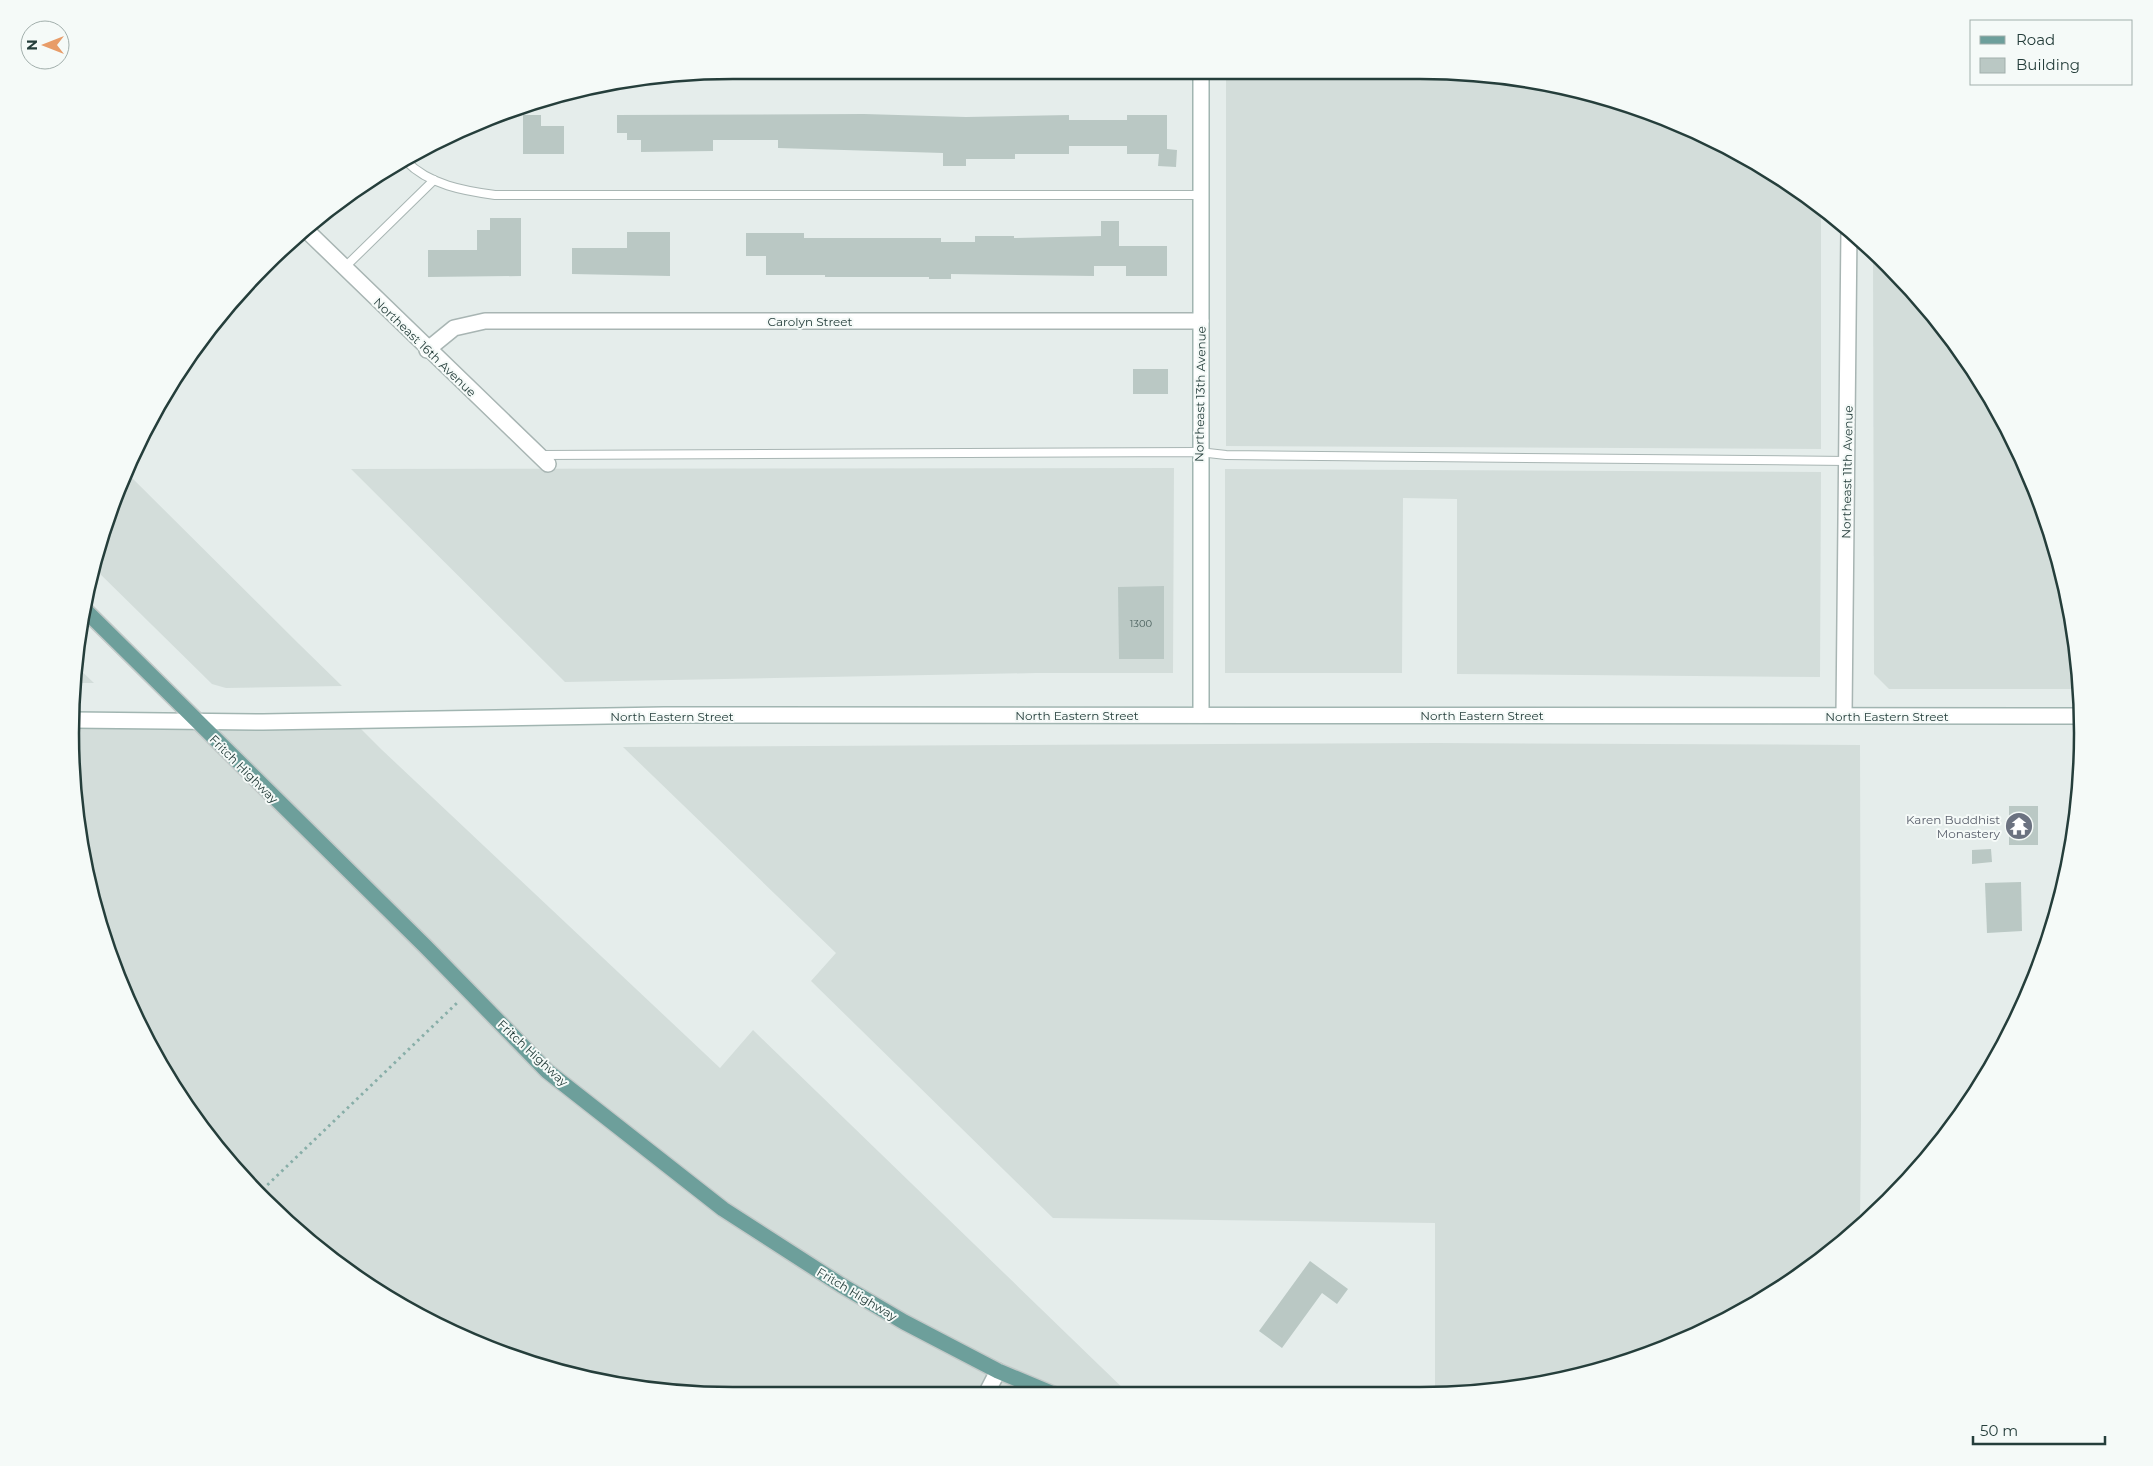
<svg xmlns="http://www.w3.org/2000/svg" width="2153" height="1466" viewBox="0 0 2153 1466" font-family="Montserrat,sans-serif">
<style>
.built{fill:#d3ddda}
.building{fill:#bac8c4}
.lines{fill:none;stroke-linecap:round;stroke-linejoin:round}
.lane-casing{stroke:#a8b5b3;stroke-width:10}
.street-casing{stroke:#a8b5b3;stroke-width:18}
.secondary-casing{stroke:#a1b5b1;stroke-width:18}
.primary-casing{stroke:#c2c9c8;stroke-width:18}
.path{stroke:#88aea8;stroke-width:3;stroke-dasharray:2.5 4;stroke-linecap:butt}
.lane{stroke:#fff;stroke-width:8}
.street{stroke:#fff;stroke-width:15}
.secondary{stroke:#fff;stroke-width:15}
.primary{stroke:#6d9f9b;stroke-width:15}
.labels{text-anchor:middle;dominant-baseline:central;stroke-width:4;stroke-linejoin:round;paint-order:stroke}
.number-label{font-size:10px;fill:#4a605d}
.street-label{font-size:12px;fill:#253e3b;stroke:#f5faf8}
.worship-label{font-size:12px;fill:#5b616d;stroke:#f5faf8;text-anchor:end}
.rim{fill:none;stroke:#253e3b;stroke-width:2.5}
</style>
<rect width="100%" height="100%" fill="#e5edeb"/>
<g class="built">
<path d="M 1420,70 L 1549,83 L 1713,139 L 1821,205 L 1821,449 L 1226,446 L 1226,71 Z"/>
<path d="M 1873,251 L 1889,264 L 1971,364 L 2032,479 L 2070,603 L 2079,689 L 1889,689 L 1874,674 Z"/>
<path d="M 1174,468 L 1173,673 L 1036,673 L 565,682 L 351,469 Z"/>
<path d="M 1225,469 L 1821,472 L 1820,677 L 1457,674 L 1457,499 L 1403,498 L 1402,673 L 1225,673 Z"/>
<path d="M 125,471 L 299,644 L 342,686 L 226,688 L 212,684 L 92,566 L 120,480 Z"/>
<path d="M 75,665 L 94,683 L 72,683 Z"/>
<path d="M 74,727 L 359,727 L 381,749 L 720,1068 L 753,1030 L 1131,1396 L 733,1396 L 604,1383 L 440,1327 L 330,1259 L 264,1202 L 159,1064 L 105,946 L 83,863 Z"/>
<path d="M 1437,743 L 1860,745 L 1861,1119 L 1860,1225 L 1789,1284 L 1674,1345 L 1550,1383 L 1435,1395 L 1435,1223 L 1053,1218 L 811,981 L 836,953 L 623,747 Z"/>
<path d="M 2075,747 L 2082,747 L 2076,808 Z"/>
</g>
<g class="building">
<path d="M 864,114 L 966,117 L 1069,115 L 1069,120 L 1127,120 L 1127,115 L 1167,115 L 1167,149 L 1177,150 L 1176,167 L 1158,166 L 1159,154 L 1127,154 L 1127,146 L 1069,146 L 1069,154 L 1015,154 L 1015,159 L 966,159 L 966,166 L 943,166 L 943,153 L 778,148 L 778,140 L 713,140 L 713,151 L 641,152 L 641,140 L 627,140 L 627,133 L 617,133 L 617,115 Z"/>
<path d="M 523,115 L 541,115 L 541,126 L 564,126 L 564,154 L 523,154 Z"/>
<path d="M 490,218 L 521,218 L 521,276 L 428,277 L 428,250 L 477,250 L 477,230 L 490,230 Z"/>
<path d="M 1101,221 L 1119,221 L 1119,246 L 1167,246 L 1167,276 L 1126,276 L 1126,266 L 1094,266 L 1094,276 L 951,274 L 951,279 L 929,279 L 929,277 L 825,277 L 825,275 L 766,275 L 766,256 L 746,256 L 746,233 L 804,233 L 804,238 L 941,238 L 941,242 L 975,242 L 975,236 L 1014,236 L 1014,238 L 1101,236 Z"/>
<path d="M 627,232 L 670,232 L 670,276 L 572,274 L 572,248 L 627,248 Z"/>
<rect x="1133" y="369" width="35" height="25"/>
<path d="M 1164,586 L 1164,659 L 1119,659 L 1118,587 Z"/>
<rect x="2009" y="806" width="29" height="39"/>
<path d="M 1991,849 L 1992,862 L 1972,864 L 1972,850 Z"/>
<path d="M 2021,882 L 2022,931 L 1987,933 L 1985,883 Z"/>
<path d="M 1310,1261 L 1348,1289 L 1337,1304 L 1322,1293 L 1282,1348 L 1259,1331 Z"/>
</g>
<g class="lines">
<defs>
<g id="lane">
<path d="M 406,161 C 429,185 465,191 495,195 L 1201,195"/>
<path d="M 344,268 L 434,180"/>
<path d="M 540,455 L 1199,452 L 1226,455 L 1847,461"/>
</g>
<g id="street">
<path d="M 304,228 L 548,464"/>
<path d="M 427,350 L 454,328 L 485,321 L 1201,321"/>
<path d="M 1844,715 L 1849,229"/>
<path d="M 985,1396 L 998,1371"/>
</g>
<g id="secondary">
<path d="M 1201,715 L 1201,72"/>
<path d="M 73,720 L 263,722 L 664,715 L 2081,716"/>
</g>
<path id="primary" d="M 85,610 L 426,947 L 547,1071 L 723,1209 L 841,1285 L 904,1322 L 998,1371 L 1058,1396"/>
</defs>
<use href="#lane" class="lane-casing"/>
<use href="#street" class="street-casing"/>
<use href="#secondary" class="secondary-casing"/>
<use href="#primary" class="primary-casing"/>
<path class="path" d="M 258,1194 L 458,1002"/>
<use href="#lane" class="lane"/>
<use href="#street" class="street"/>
<use href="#secondary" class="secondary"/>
<use href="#primary" class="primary"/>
</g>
<defs>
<symbol id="temple-disc" viewBox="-11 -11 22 22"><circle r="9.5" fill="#6b7280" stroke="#f5faf8"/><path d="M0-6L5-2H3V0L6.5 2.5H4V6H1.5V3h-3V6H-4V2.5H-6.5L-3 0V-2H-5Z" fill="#fff"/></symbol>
</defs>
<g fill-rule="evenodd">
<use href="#temple-disc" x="2003" y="810" width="32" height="32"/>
</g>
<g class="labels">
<g class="number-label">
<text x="1141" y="623">1300</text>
</g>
<g class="street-label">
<text x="810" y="321">Carolyn Street</text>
<text transform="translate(425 347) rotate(44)">Northeast 16th Avenue</text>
<text transform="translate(1200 394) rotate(-89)">Northeast 13th Avenue</text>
<text transform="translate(1847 472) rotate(-89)">Northeast 11th Avenue</text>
<text x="1077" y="715">North Eastern Street</text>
<text x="1482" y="715">North Eastern Street</text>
<text x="672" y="716">North Eastern Street</text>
<text x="1887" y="716">North Eastern Street</text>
<text transform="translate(244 769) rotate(45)">Fritch Highway</text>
<text transform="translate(533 1053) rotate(43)">Fritch Highway</text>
<text transform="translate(857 1294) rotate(31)">Fritch Highway</text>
</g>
<g class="worship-label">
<text x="2000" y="819">Karen Buddhist<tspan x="2000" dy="14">Monastery</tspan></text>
</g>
</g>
<path d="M0 0H2153V1466H0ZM733 79H1420A654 654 0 0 1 2074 733V733A654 654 0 0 1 1420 1387H733A654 654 0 0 1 79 733V733A654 654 0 0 1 733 79Z" fill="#f5faf8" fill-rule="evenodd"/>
<path class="rim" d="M733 79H1420A654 654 0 0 1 2074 733V733A654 654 0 0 1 1420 1387H733A654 654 0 0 1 79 733V733A654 654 0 0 1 733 79Z"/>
<rect x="1970" y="20" width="162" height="65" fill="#f5faf8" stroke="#a2afac"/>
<rect x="1980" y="36" width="25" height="8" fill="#6d9f9b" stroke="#a2afac"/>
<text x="2016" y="45" font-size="15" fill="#253e3b">Road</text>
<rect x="1980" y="58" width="25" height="15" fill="#bac8c4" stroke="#a2afac"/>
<text x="2016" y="70" font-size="15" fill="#253e3b">Building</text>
<g transform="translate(45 45) rotate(270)"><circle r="24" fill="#f5faf8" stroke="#a2afac"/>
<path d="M0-4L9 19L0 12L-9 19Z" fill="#e89c68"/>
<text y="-8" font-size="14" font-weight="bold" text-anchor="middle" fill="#253e3b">N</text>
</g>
<path d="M1973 1436v8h132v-8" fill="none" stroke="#253e3b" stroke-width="2.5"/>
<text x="1980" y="1436" font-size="15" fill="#253e3b" stroke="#f5faf8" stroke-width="4" paint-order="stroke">50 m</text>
</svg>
